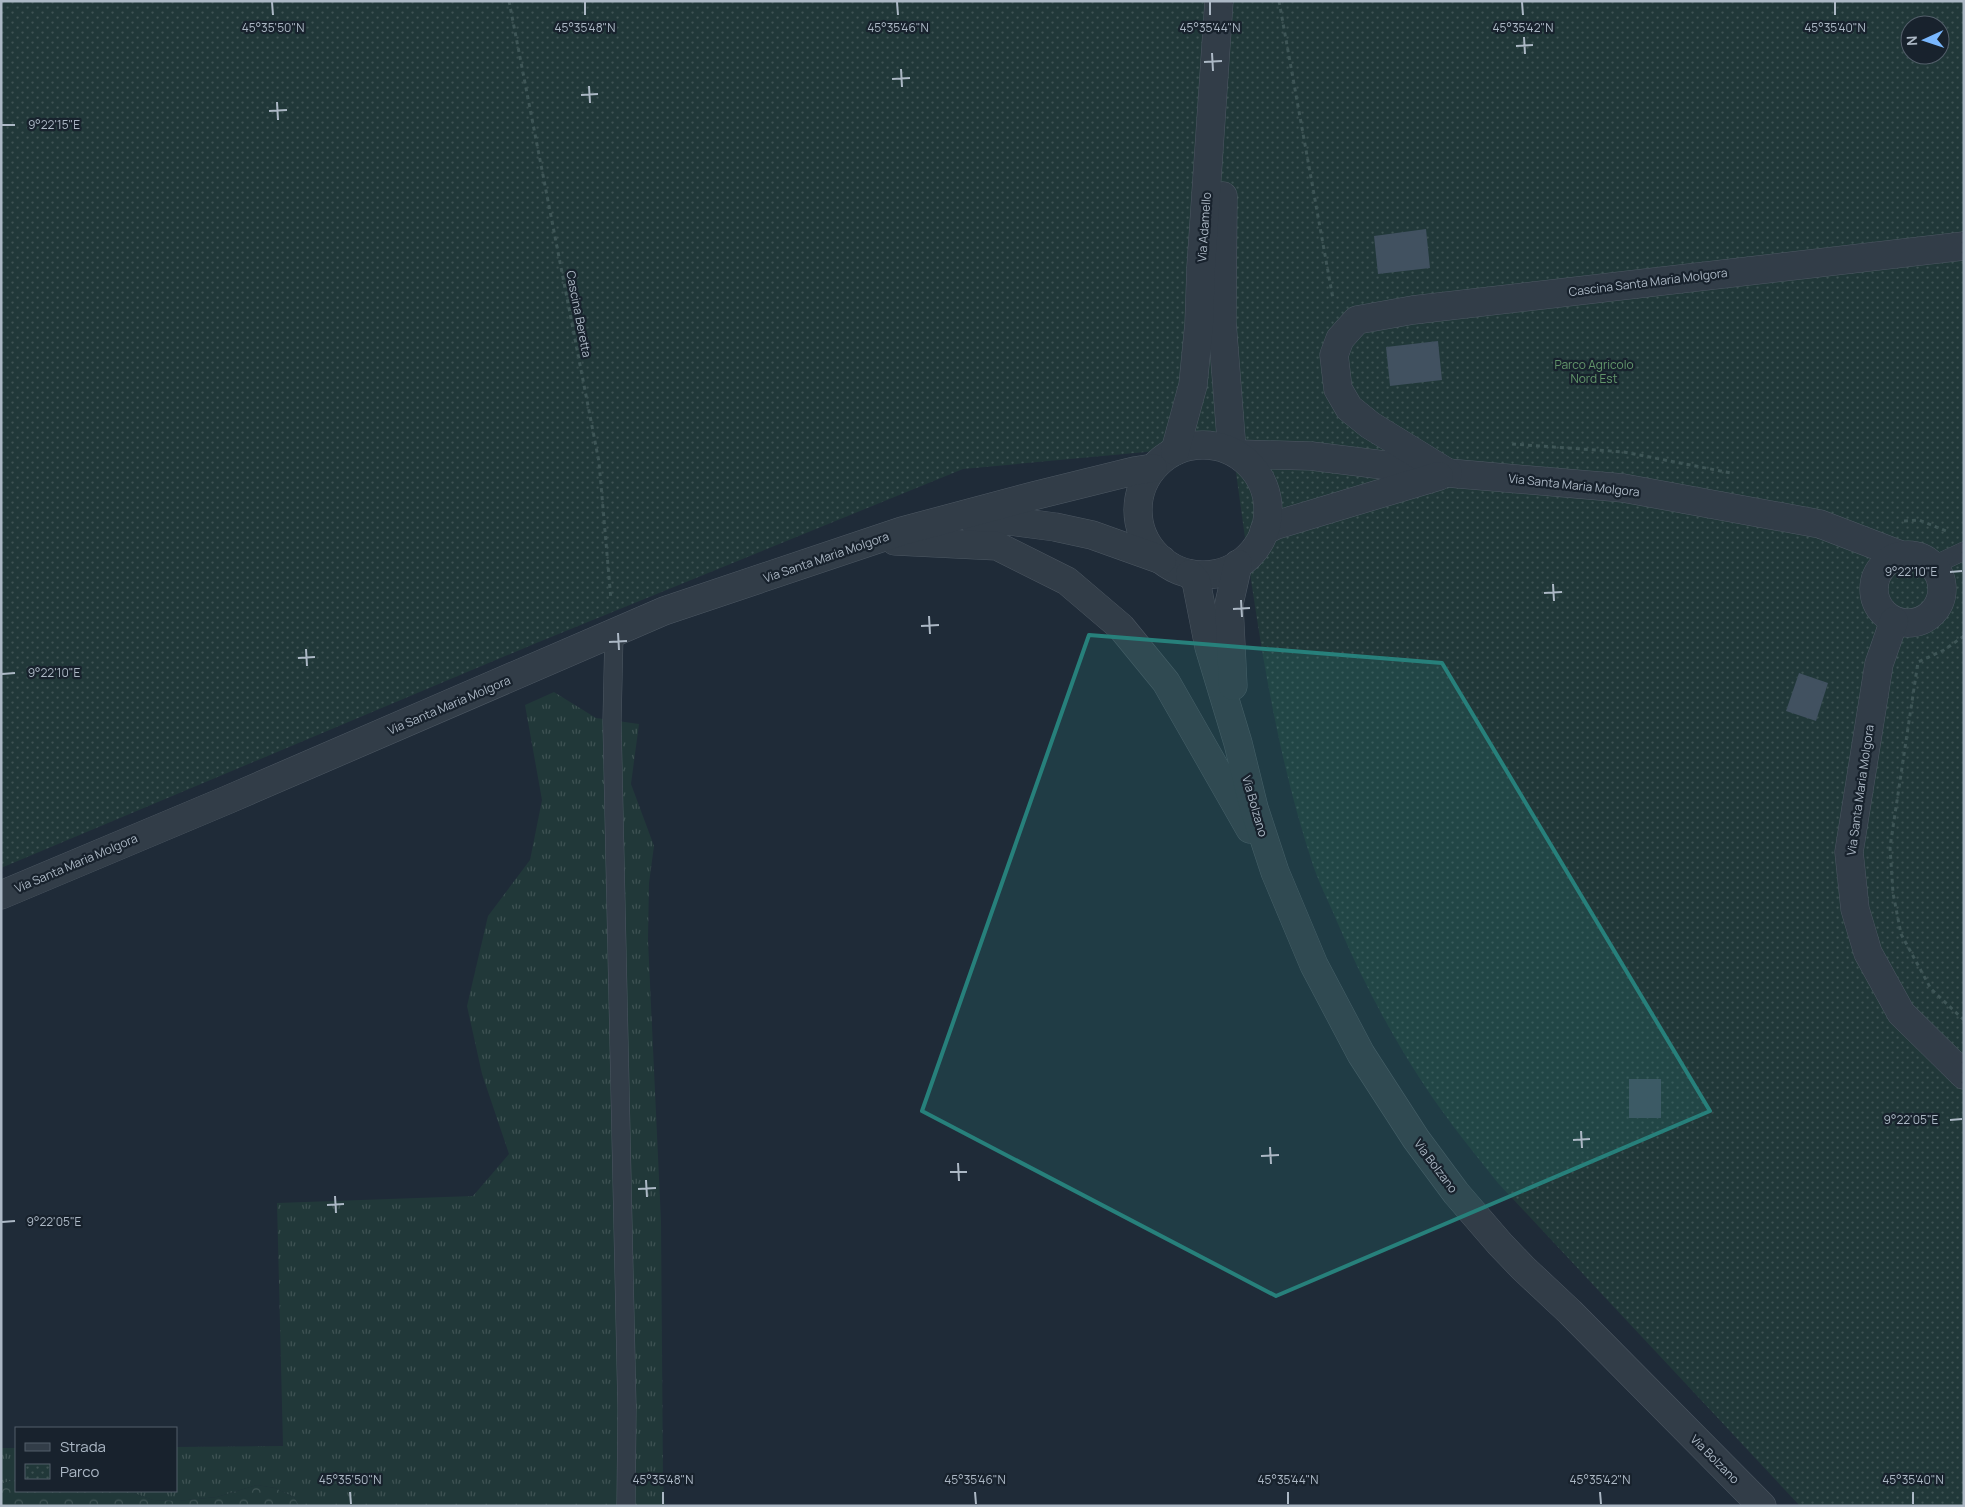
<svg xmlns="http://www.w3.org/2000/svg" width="1965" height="1507" viewBox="0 0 1965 1507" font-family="Manrope,sans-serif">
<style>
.grass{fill:url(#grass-tufts)}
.forest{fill:url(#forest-crowns)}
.park{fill:url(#park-dots);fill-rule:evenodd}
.building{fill:#415160}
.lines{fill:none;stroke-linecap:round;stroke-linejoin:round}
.service-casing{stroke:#4d5863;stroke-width:19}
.minor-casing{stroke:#4d5863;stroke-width:29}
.tertiary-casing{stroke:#4d5863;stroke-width:29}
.path{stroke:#3e5556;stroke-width:3;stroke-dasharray:4 4;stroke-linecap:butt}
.service{stroke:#323d48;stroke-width:18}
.minor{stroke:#323d48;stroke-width:28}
.tertiary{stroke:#323d48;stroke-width:28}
.marked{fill:#27807b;fill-opacity:0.2;stroke:#27807b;stroke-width:4;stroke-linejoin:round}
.ticks{fill:none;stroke:#acb8c5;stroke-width:2}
.labels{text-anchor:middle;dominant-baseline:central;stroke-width:4.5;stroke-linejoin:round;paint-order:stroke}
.street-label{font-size:12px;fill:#acb8c5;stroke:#18222d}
.park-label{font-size:12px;fill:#63976b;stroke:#18222d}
.ticks-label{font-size:12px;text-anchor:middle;fill:#acb8c5;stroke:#18222d;stroke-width:4.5;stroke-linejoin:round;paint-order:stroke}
</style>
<defs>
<pattern id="grass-tufts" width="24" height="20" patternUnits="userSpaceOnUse" patternTransform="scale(1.25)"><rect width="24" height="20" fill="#213839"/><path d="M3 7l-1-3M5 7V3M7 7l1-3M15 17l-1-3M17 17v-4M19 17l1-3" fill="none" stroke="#3f5354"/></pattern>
<pattern id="forest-crowns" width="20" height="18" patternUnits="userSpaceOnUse" patternTransform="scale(1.25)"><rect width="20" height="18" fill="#213839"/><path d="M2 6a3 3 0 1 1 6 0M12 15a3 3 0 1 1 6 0" fill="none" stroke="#3f5354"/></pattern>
<pattern id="park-dots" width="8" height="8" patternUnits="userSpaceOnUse" patternTransform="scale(1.25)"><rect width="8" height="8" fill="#213839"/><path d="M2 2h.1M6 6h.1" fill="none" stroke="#3f5354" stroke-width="1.8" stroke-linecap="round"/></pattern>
</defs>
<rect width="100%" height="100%" fill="#1f2b38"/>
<g class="grass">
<path d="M 554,692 L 596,718 L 639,724 L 631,784 L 654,846 L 649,883 L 648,940 L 661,1221 L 663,1482 L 665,1506 L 299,1506 L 294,1497 L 275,1488 L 257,1485 L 217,1497 L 178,1501 L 153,1500 L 128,1491 L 176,1491 L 176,1447 L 283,1446 L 277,1203 L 473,1196 L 509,1154 L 482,1074 L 467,1006 L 488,916 L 530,860 L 542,800 L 525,705 Z"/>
<path d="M 1,1448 L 16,1448 L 16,1479 L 1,1484 Z"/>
</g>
<path class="forest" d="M 16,1479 L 16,1491 L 128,1491 L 153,1500 L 178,1501 L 217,1497 L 257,1485 L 275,1488 L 294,1497 L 299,1506 L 1,1506 L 1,1484 Z"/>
<path class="park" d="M 1,1 L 1964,1 L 1964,1506 L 1800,1506 L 1498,1183 C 1470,1148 1441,1112 1417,1074 C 1385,1024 1358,971 1335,917 C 1328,900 1319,883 1313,865 C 1268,729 1252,585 1232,444 L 963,469 L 534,644 L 1,868 ZM 1910,25 L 1940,25 L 1940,55 L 1910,55 Z"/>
<g class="building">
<path d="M 1426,229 L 1430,268 L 1378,274 L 1374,236 Z"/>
<path d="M 1438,341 L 1442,380 L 1390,386 L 1386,347 Z"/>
<path d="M 1799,673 L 1828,683 L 1816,721 L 1786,711 Z"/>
<rect x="1629" y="1079" width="32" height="39"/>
</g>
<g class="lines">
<defs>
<g id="service">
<path d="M 1932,566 L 1964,551"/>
<path d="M 614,633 L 612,722 L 627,1409 L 626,1506"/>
</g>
<g id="minor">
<path d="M 1238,454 L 1311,456 L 1448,473 L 1623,488 L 1820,524 L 1901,555"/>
<path d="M 1448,473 L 1370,425 L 1349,408 L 1338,389 L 1334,355 L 1340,339 L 1347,331 L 1357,320 L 1413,310 L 1964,246"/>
<path d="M 1264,531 L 1276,525 L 1439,476"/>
<circle cx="1908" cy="589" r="34"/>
<path d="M 1894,621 L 1879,664 L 1849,852 L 1855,909 L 1868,953 L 1901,1013 L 1964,1075"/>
</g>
<g id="tertiary">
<path d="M 1223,196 L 1222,322 L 1232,451"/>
<circle cx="1203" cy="510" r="65"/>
<path d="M 1175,451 L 1193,385 L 1199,324 L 1201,267 L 1219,1"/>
<path d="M 976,524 L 1010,521 L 1055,527 L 1092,535 L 1162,560"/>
<path d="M 895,541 L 997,546 L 1067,581 L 1121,627 L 1166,682 L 1250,829"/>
<path d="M 1190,574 L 1196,581 L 1209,647 L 1238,743 L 1254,808 L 1275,872 L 1314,965 L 1361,1054 L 1416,1139 L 1456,1193 L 1500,1244 L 1523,1268 L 1570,1312 L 1762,1506"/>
<path d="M 1233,686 L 1229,604 L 1238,564"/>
<path d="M 1,895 L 227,800 L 664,611 L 902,531 L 1033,496 L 1134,471 L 1153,468"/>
</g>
</defs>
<use href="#service" class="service-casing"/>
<use href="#minor" class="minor-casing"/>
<use href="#tertiary" class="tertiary-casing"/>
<g class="path">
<path d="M 509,1 L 599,462 L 611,600"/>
<path d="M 1279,1 L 1333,299"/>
<path d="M 1512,444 L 1624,452 L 1731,473"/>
<path d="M 1904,521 L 1919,520 L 1946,531"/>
<path d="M 1964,636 L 1944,650 L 1918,662 L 1890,847 L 1893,893 L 1901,934 L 1931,989 L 1964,1020"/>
</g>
<use href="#service" class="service"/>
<use href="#minor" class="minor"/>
<use href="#tertiary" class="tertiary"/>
</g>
<path class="marked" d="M 1089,635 L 1442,663 L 1710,1111 L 1276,1296 L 922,1111 Z"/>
<path class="ticks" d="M 272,2 L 273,15M 585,2 L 585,15M 897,2 L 898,15M 1210,2 L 1210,15M 1522,2 L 1523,15M 1835,2 L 1835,15M 1524,37 L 1525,54M 1516,46 L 1533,45M 1212,53 L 1213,71M 1204,62 L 1222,61M 901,69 L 902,87M 892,79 L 910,78M 589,86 L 590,103M 581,95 L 598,94M 277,102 L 278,120M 269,111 L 287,110M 2,125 L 15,125M 1950,572 L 1962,571M 1553,584 L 1554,601M 1544,593 L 1562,592M 1241,600 L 1242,617M 1233,609 L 1250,608M 929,616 L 930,634M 921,626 L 939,625M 618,633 L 619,650M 609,642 L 627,641M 306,649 L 307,666M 298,658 L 315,657M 2,674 L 15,673M 1950,1120 L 1962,1119M 1581,1131 L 1582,1148M 1573,1140 L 1590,1139M 1270,1147 L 1271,1164M 1261,1156 L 1279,1155M 958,1163 L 959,1181M 950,1172 L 967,1172M 646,1180 L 647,1197M 638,1189 L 656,1188M 335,1196 L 336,1213M 327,1205 L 344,1204M 2,1222 L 15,1221M 350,1492 L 351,1504M 663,1492 L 663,1504M 975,1492 L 976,1504M 1288,1492 L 1288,1504M 1600,1492 L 1601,1504M 1913,1492 L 1913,1504"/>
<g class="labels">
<g class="street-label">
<text transform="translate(1204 227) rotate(-86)">Via Adamello</text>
<text transform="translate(1648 282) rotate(-7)">Cascina Santa Maria Molgora</text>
<text transform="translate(579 314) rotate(79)">Cascina Beretta</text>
<text transform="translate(1574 485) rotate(6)">Via Santa Maria Molgora</text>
<text transform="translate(826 557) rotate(-19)">Via Santa Maria Molgora</text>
<text transform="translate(449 705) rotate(-23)">Via Santa Maria Molgora</text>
<text transform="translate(1860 790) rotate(-82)">Via Santa Maria Molgora</text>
<text transform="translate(1255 806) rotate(74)">Via Bolzano</text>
<text transform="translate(76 863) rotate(-23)">Via Santa Maria Molgora</text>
<text transform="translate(1436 1166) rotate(53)">Via Bolzano</text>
<text transform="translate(1715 1459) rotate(45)">Via Bolzano</text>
</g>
<g class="park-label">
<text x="1594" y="364">Parco Agricolo<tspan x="1594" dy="14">Nord Est</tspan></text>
</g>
</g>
<g class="ticks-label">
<text x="273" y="32">45°35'50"N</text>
<text x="585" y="32">45°35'48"N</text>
<text x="898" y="32">45°35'46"N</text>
<text x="1210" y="32">45°35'44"N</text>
<text x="1523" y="32">45°35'42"N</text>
<text x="1835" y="32">45°35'40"N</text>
<text x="54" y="129">9°22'15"E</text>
<text x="1911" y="576">9°22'10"E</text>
<text x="54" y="677">9°22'10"E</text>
<text x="1911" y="1124">9°22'05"E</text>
<text x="54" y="1226">9°22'05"E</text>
<text x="350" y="1484">45°35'50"N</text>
<text x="663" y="1484">45°35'48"N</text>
<text x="975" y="1484">45°35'46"N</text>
<text x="1288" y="1484">45°35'44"N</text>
<text x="1600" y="1484">45°35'42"N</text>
<text x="1913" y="1484">45°35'40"N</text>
</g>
<rect width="1965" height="1507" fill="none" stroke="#acb8c5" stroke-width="5"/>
<rect x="15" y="1427" width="162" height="65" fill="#18222d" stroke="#535e6a"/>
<rect x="25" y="1443" width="25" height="8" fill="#323d48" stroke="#535e6a"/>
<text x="60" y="1452" font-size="15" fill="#acb8c5">Strada</text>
<rect x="25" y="1464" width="25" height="15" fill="url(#park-dots)" stroke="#535e6a"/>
<text x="60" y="1477" font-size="15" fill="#acb8c5">Parco</text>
<g transform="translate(1925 40) rotate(267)"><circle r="24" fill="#18222d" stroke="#535e6a"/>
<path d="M0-4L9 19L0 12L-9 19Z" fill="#79b7fe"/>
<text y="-8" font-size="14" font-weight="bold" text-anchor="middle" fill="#acb8c5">N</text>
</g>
</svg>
